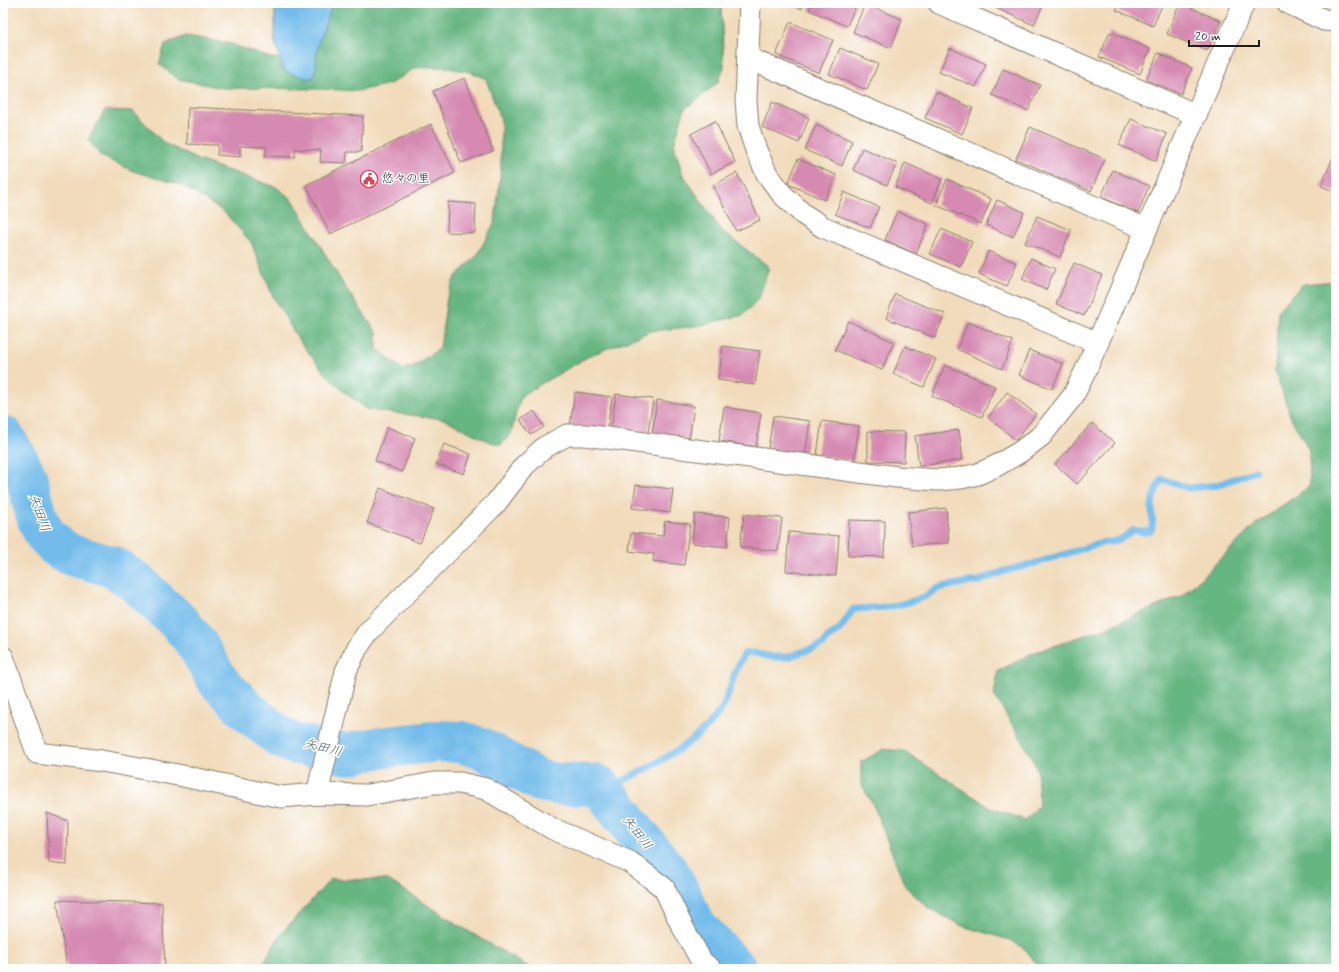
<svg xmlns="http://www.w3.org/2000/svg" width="1339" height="972" viewBox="0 0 1339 972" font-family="Mynerve,'Klee One',sans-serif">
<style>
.forest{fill:#66b682;stroke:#41694f}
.water{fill:#72bceb;stroke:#476c84}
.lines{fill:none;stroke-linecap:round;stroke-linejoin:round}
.stream{stroke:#72bceb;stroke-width:7}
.river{stroke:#72bceb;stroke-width:42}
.building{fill:#d689b1}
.minor-casing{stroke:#867c6b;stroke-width:23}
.minor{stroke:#fff;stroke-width:21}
.labels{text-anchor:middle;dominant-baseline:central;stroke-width:3;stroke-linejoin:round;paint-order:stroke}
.poi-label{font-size:12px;fill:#1c1c1c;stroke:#fff;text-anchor:start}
.water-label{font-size:13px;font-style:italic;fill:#3e5c6f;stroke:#fff}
</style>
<rect width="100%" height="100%" fill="#fff"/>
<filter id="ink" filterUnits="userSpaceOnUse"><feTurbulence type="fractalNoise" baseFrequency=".025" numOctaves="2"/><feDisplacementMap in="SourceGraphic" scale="8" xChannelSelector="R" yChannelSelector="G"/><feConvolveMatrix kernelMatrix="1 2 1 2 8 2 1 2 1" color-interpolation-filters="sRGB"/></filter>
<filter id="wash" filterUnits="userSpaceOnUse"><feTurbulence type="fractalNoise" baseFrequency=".012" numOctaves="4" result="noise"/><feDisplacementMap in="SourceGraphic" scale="16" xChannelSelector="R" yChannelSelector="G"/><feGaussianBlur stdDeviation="0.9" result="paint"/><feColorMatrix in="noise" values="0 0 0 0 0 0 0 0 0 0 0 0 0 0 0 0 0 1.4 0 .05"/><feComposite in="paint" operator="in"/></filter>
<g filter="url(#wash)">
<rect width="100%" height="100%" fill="#f1dbba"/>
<g class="forest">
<path d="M 316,3 L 719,3 L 721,4 L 724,68 L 718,82 L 696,101 L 685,108 L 674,144 L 682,173 L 721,230 L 769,267 L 759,298 L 743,315 L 697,326 L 651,331 L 591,355 L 522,395 L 517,409 L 511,434 L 501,445 L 488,441 L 444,419 L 368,410 L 342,390 L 325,373 L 300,342 L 273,297 L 251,242 L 224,212 L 182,185 L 133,171 L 101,156 L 88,140 L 105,110 L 133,111 L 164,143 L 198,160 L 276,187 L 293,200 L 343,284 L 377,333 L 377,349 L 403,369 L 414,366 L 440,348 L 447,297 L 455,277 L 478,254 L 495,221 L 501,169 L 501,121 L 486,79 L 471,72 L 442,67 L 415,68 L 390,84 L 357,91 L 322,89 L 223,88 L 178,79 L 159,64 L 165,44 L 186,36 L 229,43 L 270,58 L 297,59 Z"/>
<path d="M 1336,281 L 1336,969 L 1041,969 L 1025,949 L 1010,940 L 962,926 L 927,907 L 905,886 L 875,809 L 861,783 L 861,762 L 884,749 L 904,751 L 991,808 L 1026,820 L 1039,805 L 1037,769 L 1023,742 L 994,695 L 998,671 L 1033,653 L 1106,628 L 1181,596 L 1200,579 L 1256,524 L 1310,486 L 1309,450 L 1290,416 L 1275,370 L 1278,310 L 1303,284 Z"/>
<path d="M 331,879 L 388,880 L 473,934 L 532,969 L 260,969 L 280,935 Z"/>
</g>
<path class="water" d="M 275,3 L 336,3 L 331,8 L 321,35 L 316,54 L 316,69 L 313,78 L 306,78 L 284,71 L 275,42 Z"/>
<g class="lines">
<path class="stream" d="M 604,791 C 642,770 701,745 723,706 C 728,696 731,685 734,675 C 737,667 741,660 745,653 L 755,653 L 772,657 L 788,657 L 824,644 L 827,638 L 840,629 L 853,609 L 888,607 L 906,603 L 924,597 L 938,588 L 962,583 L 979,581 L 1004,571 L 1025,566 L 1105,542 C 1117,543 1124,537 1134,530 L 1145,532 L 1151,531 C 1154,522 1152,518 1152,509 C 1152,498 1156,488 1162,479 L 1189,488 L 1217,485 L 1255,471"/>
<path class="river" d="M 3,436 L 16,457 L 26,476 L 38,520 L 45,534 L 56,546 L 71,555 L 114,567 L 137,583 L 180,623 L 196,643 L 219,682 L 248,711 L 281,738 L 296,744 L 348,754 L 377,748 L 439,741 L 462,742 L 483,749 L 540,781 L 559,784 L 597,785 L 604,791 L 670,875 L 695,925 L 736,969"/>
</g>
<g id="blocks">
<g class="building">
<path d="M 787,3 L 805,3 L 802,9 Z"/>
<path d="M 812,3 L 857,3 L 847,26 L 809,10 Z"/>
<path d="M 992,3 L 1044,3 L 1034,25 L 991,6 Z"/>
<path d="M 1119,3 L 1163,3 L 1153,26 L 1116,10 Z"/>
<path d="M 1180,3 L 1221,21 L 1207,51 L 1167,34 Z"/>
<path d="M 865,4 L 902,19 L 891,48 L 853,32 Z"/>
<path d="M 790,22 L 833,40 L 819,73 L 776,55 Z"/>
<path d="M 1110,32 L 1150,49 L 1140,74 L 1099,57 Z"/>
<path d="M 840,48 L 878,64 L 867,90 L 829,74 Z"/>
<path d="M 950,48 L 986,64 L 976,87 L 939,72 Z"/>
<path d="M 1158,53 L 1192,68 L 1181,94 L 1146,80 Z"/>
<path d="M 1003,69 L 1040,85 L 1028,111 L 992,95 Z"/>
<path d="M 465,78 L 493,151 L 461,163 L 433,91 Z"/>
<path d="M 936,92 L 973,108 L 962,134 L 925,118 Z"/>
<path d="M 772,102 L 809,118 L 799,143 L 762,127 Z"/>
<path d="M 188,107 L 363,116 L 361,152 L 347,152 L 346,163 L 320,162 L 321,150 L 295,149 L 295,157 L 265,156 L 266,147 L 240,146 L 240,157 L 217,155 L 218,145 L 187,144 Z"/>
<path d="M 1131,119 L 1167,134 L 1156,161 L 1119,145 Z"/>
<path d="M 715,121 L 735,162 L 711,174 L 691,134 Z"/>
<path d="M 431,124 L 455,173 L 330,234 L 306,185 Z"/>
<path d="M 816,125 L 852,141 L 842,166 L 805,150 Z"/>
<path d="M 1030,127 L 1105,159 L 1091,191 L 1016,159 Z"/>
<path d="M 862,148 L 897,163 L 887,185 L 853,170 Z"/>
<path d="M 1336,150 L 1336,192 L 1321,186 Z"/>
<path d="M 798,159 L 836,175 L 825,200 L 788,184 Z"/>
<path d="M 905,163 L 942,179 L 932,203 L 895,187 Z"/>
<path d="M 1113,170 L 1149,186 L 1138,213 L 1101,197 Z"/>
<path d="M 737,173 L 760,220 L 736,231 L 713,185 Z"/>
<path d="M 947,179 L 991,199 L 981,224 L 936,205 Z"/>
<path d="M 844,192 L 879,207 L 870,228 L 835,214 Z"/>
<path d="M 997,200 L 1024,212 L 1013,237 L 986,225 Z"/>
<path d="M 448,202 L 476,204 L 475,233 L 447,232 Z"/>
<path d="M 897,211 L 928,224 L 916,254 L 885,240 Z"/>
<path d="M 1037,216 L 1071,230 L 1060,257 L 1025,243 Z"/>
<path d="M 941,229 L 972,242 L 961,267 L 930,254 Z"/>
<path d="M 988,251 L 1017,263 L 1007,286 L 979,274 Z"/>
<path d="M 1031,258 L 1055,269 L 1046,290 L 1022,279 Z"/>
<path d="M 1074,263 L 1102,275 L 1084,316 L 1056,304 Z"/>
<path d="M 895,294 L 945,314 L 935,338 L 886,318 Z"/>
<path d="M 848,321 L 894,342 L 882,370 L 835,350 Z"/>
<path d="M 968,322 L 1013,341 L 1002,369 L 957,349 Z"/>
<path d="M 723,346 L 760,351 L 755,385 L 718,380 Z"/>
<path d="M 905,346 L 936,359 L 924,387 L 893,374 Z"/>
<path d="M 1029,350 L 1063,364 L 1052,389 L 1019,375 Z"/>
<path d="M 945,365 L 995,386 L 982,417 L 932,396 Z"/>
<path d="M 575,392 L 612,397 L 607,431 L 570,426 Z"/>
<path d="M 1007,392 L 1036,414 L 1016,440 L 988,418 Z"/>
<path d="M 616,394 L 653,399 L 648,433 L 611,428 Z"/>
<path d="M 657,400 L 694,406 L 689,440 L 652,434 Z"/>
<path d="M 724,407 L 761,413 L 756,447 L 719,441 Z"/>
<path d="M 534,411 L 544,427 L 531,435 L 520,420 Z"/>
<path d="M 773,416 L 810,421 L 805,456 L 768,450 Z"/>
<path d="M 822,421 L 859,426 L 854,461 L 817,455 Z"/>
<path d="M 1092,423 L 1115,443 L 1077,484 L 1055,464 Z"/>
<path d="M 387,427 L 415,438 L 402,472 L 375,461 Z"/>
<path d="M 959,430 L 963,460 L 919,466 L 915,436 Z"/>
<path d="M 868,431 L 905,432 L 904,462 L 868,461 Z"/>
<path d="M 444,444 L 471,454 L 464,474 L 436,464 Z"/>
<path d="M 636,485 L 673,489 L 670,513 L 632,508 Z"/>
<path d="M 380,488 L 434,509 L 420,543 L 367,523 Z"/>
<path d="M 946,508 L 949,543 L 912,546 L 908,512 Z"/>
<path d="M 695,514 L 730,517 L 727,547 L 692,543 Z"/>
<path d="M 744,514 L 782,518 L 778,551 L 740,547 Z"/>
<path d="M 849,520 L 885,521 L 884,557 L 848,556 Z"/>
<path d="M 665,521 L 690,524 L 684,565 L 653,561 L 654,554 L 629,551 L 631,533 L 663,536 Z"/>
<path d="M 789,532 L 839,536 L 836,576 L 786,571 Z"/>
<path d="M 47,813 L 68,821 L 67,865 L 49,863 Z"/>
<path d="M 57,900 L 162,903 L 165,969 L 67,969 Z"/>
</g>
</g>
</g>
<g filter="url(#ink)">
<use href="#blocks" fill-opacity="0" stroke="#867c6b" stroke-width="1"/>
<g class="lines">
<defs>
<g id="minor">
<path d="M 750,3 L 746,100 L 748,126 L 756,150 L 767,174 L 782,194 L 803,214 L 823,227 L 1098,343"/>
<path d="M 939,3 L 1196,115"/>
<path d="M 1288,3 L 1324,20 L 1336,21"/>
<path d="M 748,58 L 1146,229"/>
<path d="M 3,657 L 37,753 L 102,761 L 183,776 L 281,797 L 317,794 L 367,795 L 434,783 L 460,783 L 486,789 L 553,829 L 630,862 L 664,888 L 681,924 L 702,962 L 711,969"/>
<path d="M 317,794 L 346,671 L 357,648 L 368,632 L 496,503 L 524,466 L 545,447 L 567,435 L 585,435 L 897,477 L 937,480 L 961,478 L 978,474 L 996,466 L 1020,452 L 1041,436 L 1073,396 L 1085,372 L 1244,3"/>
</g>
</defs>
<use href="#minor" class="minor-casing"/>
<use href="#minor" class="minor"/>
</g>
</g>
<defs>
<symbol id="civic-ring" viewBox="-11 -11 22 22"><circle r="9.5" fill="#fff" stroke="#d1495b" stroke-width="1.5"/><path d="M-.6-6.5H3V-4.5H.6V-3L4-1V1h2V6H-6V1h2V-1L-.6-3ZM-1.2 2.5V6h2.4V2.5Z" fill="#d1495b"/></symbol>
</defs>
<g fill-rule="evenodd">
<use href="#civic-ring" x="359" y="169" width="20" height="20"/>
</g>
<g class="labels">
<g class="poi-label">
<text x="382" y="179">悠々の里</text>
</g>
<g class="water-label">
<text transform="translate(39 513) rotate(70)">矢田川</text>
<text transform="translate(323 748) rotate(14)">矢田川</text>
<text transform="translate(637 833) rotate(52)">矢田川</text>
</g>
</g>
<rect width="1339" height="972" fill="none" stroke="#fff" stroke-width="16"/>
<path d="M1189 40v6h70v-6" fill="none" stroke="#1c1c1c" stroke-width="2"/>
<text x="1195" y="40" font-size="12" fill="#1c1c1c" stroke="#ffffff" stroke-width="3" paint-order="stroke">20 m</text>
</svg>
